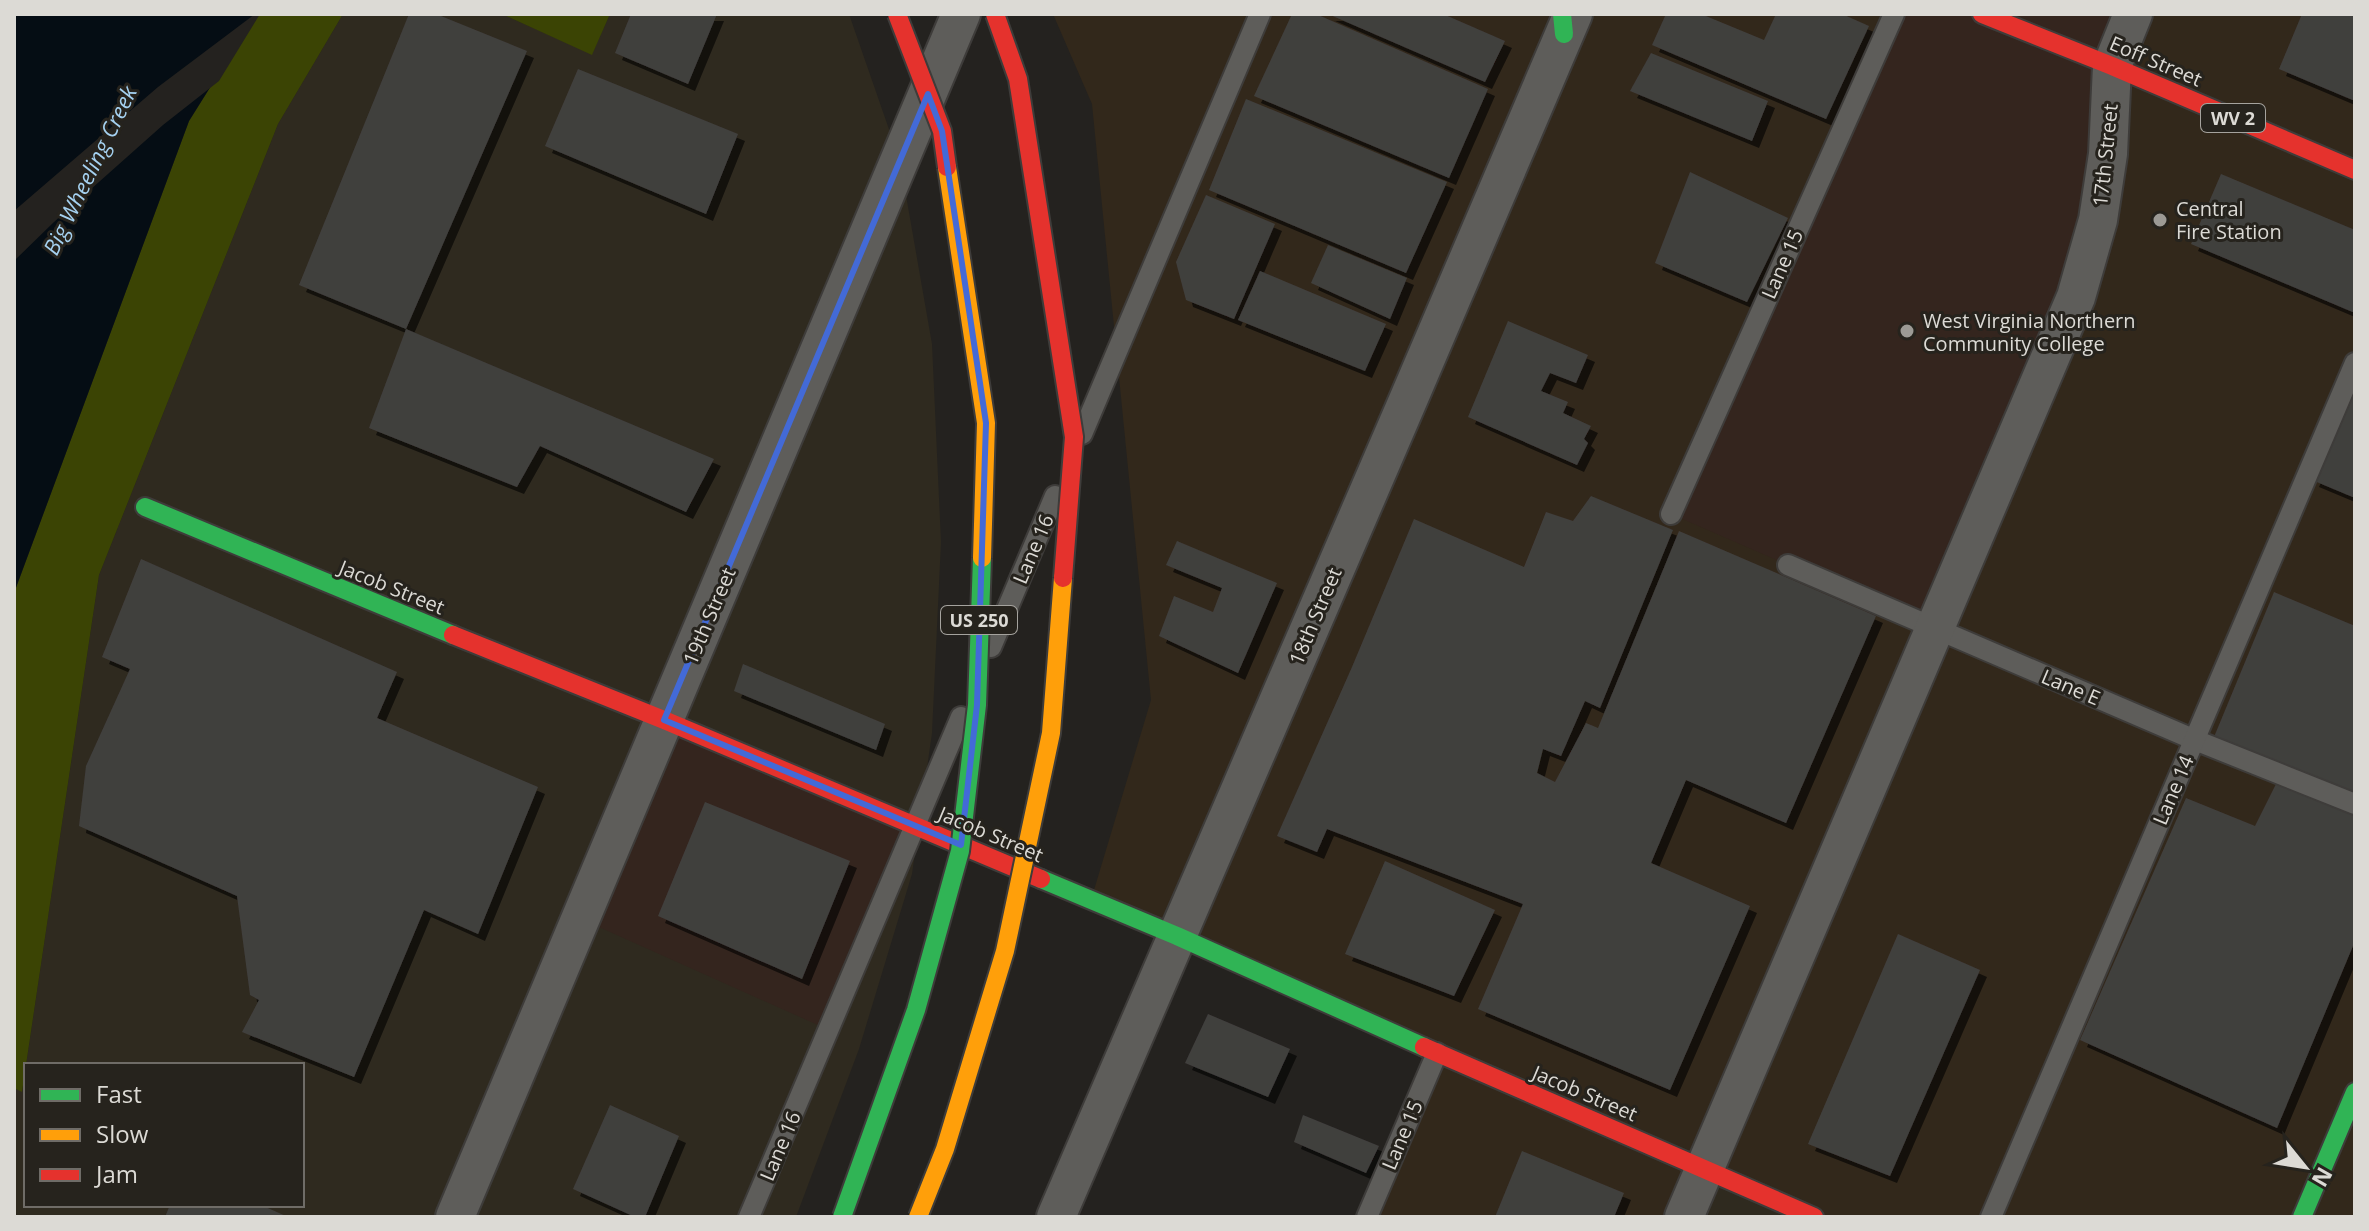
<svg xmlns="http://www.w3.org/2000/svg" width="2369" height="1231" viewBox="0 0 2369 1231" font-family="'Open Sans',sans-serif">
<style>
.commercial{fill:#32281b}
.built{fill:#2f2a1f}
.education{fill:#34251e}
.green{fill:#3b4404}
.water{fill:#050d14}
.pier{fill:#24221f}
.building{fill:#413f3e;filter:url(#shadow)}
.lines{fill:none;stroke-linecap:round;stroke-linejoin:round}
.lane-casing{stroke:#3e3c3a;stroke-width:24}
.street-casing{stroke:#3e3c3a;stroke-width:42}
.fast-casing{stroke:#3e3c3a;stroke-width:22}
.jam-casing{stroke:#3e3c3a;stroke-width:22}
.lane{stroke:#5e5d5a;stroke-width:20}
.street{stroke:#5e5d5a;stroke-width:38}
.fast{stroke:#30b455;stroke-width:18}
.jam{stroke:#e5322d;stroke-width:18}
.fast-bridge-casing{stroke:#3e3c3a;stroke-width:22;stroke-linecap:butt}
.slow-bridge-casing{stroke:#3e3c3a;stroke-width:22;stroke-linecap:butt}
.jam-bridge-casing{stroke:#3e3c3a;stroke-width:22;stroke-linecap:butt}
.fast-bridge{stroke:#30b455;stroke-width:18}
.slow-bridge{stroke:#ff9f0a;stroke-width:18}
.jam-bridge{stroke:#e5322d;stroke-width:18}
.marked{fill:none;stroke:#436ad7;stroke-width:6;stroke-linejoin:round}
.poi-dot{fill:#9c9a95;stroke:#26231d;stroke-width:3}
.labels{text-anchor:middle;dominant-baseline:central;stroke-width:6;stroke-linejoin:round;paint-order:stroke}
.shield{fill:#26231d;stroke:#a5a39e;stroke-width:2}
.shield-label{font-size:18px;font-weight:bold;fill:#dcdad5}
.street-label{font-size:20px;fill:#dcdad5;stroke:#26231d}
.poi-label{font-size:20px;fill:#dcdad5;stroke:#26231d;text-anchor:start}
.water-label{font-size:22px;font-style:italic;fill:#a5d1f0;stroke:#26231d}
</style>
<defs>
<filter id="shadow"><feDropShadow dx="7" dy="7" stdDeviation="0" flood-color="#0009"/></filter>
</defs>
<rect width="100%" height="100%" fill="#24221f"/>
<path class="commercial" d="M 1053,14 L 2355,14 L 2355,1217 L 1367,1217 L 1437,1053 L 1091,900 L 1151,700 L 1092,104 Z"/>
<g class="built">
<path d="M 343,14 L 502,14 L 592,54 L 610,14 L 849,14 L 900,161 L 932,344 L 941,542 L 932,733 L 912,874 L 859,1049 L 796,1217 L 14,1217 L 14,1088 L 22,1091 L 26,1067 L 26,1205 L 302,1205 L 302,1065 L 26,1065 L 99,575 L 278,124 Z"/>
<path d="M 1704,1169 L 1814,1217 L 1684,1217 Z"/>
</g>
<g class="education">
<path d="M 1894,14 L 2133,14 L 2098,220 L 1933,628 L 1671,514 Z"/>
<path d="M 664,720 L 915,826 L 829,1030 L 581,919 Z"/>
</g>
<g class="green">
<path d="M 256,14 L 343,14 L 278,124 L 99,575 L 22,1092 L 14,1088 L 14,593 L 189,121 Z"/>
<path d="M 502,14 L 610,14 L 592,55 Z"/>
</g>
<path class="water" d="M 14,14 L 256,14 L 189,121 L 14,593 Z"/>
<path class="pier" d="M 255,14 L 260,14 L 219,81 L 163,125 L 54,222 L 14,261 L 14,211 L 158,87 Z"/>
<g class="building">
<path d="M 409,14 L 436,14 L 527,51 L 406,329 L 714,459 L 686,512 L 540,446 L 517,487 L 369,428 L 406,329 L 299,285 Z"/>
<path d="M 631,14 L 717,14 L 688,84 L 615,53 Z"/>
<path d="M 1292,14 L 1316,14 L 1488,89 L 1449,178 L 1254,96 Z"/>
<path d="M 1328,14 L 1443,14 L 1505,41 L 1485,82 Z"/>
<path d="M 1666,14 L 1701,14 L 1764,40 L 1776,14 L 1842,14 L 1869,26 L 1826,119 L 1652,45 Z"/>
<path d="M 2302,14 L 2355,14 L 2355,101 L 2279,69 Z"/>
<path d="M 1651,53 L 1768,101 L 1752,141 L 1630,91 Z"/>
<path d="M 578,69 L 738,134 L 706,214 L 545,146 Z"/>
<path d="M 1246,99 L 1447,182 L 1406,273 L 1209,190 Z"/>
<path d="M 1690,172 L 1788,218 L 1747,302 L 1655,263 Z"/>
<path d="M 2221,174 L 2355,230 L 2355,313 L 2191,244 Z"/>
<path d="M 1206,195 L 1275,224 L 1234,319 L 1186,300 L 1176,262 Z"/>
<path d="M 1328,245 L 1407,278 L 1390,319 L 1311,283 Z"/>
<path d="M 1260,271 L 1386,324 L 1365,371 L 1238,320 Z"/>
<path d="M 1508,321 L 1588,355 L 1576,383 L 1550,373 L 1541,391 L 1568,402 L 1563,413 L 1591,426 L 1584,439 L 1588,443 L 1577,465 L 1468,417 Z"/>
<path d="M 2355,379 L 2355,498 L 2312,480 Z"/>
<path d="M 1591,496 L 1673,530 L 1600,708 L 1585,701 L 1561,756 L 1543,749 L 1537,773 L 1555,782 L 1586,723 L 1598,728 L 1679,531 L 1876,616 L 1786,823 L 1686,780 L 1651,863 L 1750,906 L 1670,1090 L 1478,1009 L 1523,904 L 1327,829 L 1317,852 L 1277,836 L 1352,667 L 1414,519 L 1524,567 L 1546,512 L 1573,521 Z"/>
<path d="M 1177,541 L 1277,583 L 1238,673 L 1159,636 L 1174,596 L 1213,612 L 1222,588 L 1166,565 Z"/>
<path d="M 141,559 L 397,672 L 377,718 L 538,787 L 478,934 L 424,910 L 354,1077 L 242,1032 L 259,1000 L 250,995 L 237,896 L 79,826 L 86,766 L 130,669 L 102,657 Z"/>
<path d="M 2274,592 L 2355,626 L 2355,796 L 2214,737 Z"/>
<path d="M 743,664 L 885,724 L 876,750 L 734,691 Z"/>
<path d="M 2277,782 L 2355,816 L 2355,941 L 2277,1128 L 2080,1040 L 2186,798 L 2255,826 Z"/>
<path d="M 705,802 L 850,861 L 802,979 L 658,916 Z"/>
<path d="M 1385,861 L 1495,910 L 1454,996 L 1345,954 Z"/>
<path d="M 1898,934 L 1980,970 L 1890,1176 L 1808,1144 Z"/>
<path d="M 1208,1014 L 1290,1049 L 1268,1097 L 1185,1063 Z"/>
<path d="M 610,1105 L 679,1136 L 645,1217 L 635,1217 L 573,1189 Z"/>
<path d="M 1303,1115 L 1379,1146 L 1366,1173 L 1294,1142 Z"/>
<path d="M 1522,1151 L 1624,1193 L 1614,1217 L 1495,1217 Z"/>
<path d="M 170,1205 L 261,1205 L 288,1217 L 165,1217 Z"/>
</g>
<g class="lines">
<defs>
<g id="lane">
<path d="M 1082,434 L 1260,14"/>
<path d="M 1671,514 L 1894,14"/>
<path d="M 1788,565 L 2195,740 L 2355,804"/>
<path d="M 991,647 L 1055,496"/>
<path d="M 749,1217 L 961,717"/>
<path d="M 1367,1217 L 1437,1053"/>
<path d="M 1991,1217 L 2355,363"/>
</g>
<g id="street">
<path d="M 455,1217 L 961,14"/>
<path d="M 1056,1217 L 1409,398 L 1573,14"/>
<path d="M 1684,1217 L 2076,297 L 2098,220 L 2108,154 L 2112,66 L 2133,14"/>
</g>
<g id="fast">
<path d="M 1562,14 L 1564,34"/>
<path d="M 145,507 L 453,635"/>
<path d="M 1041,879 L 1177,936 L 1424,1047"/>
<path d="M 2302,1217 L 2355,1092"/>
</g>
<g id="jam">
<path d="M 1982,14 L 2112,66 L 2355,170"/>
<path d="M 453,635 L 664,720 L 1041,879"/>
<path d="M 1424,1047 L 1814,1217"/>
</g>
</defs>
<use href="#lane" class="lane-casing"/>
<use href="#street" class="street-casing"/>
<use href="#fast" class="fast-casing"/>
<use href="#jam" class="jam-casing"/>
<use href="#lane" class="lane"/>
<use href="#street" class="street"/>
<use href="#fast" class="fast"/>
<use href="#jam" class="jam"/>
<defs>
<path id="fast-bridge" d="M 842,1217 L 916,1010 L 960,851 L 977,705 L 982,558"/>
<g id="slow-bridge">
<path d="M 947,167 L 986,423 L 982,558"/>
<path d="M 918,1217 L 945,1149 L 1005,951 L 1051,733 L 1063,578"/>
</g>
<g id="jam-bridge">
<path d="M 897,14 L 942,131 L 947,167"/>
<path d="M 995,14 L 1018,79 L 1074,437 L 1063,578"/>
</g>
</defs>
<use href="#fast-bridge" class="fast-bridge-casing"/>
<use href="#slow-bridge" class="slow-bridge-casing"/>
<use href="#jam-bridge" class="jam-bridge-casing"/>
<use href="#fast-bridge" class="fast-bridge"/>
<use href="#slow-bridge" class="slow-bridge"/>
<use href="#jam-bridge" class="jam-bridge"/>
</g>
<path class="marked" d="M 928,94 L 942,131 L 986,423 L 977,705 L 961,845 L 664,720 Z"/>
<g class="poi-dot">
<circle cx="2160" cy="220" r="8"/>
<circle cx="1907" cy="331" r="8"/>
</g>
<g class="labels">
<g class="shield">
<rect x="2201" y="104" width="64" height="28" rx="6"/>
<rect x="941" y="606" width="76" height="28" rx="6"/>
</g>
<g class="shield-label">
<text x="2233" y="118">WV 2</text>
<text x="979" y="620">US 250</text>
</g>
<g class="street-label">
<text transform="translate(2156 61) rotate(23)">Eoff Street</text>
<text transform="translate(2105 155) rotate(-84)">17th Street</text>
<text transform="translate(1782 264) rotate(-66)">Lane 15</text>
<text transform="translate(1033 549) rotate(-67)">Lane 16</text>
<text transform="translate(392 587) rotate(22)">Jacob Street</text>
<text transform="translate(709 616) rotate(-67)">19th Street</text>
<text transform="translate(1315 616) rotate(-67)">18th Street</text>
<text transform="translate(2071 687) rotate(23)">Lane E</text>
<text transform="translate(2173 790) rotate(-67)">Lane 14</text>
<text transform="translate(991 834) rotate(23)">Jacob Street</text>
<text transform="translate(1585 1093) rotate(23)">Jacob Street</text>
<text transform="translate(1402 1135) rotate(-67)">Lane 15</text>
<text transform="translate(780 1146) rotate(-67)">Lane 16</text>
</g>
<g class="poi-label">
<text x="2176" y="208">Central<tspan x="2176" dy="23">Fire Station</tspan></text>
<text x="1923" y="320">West Virginia Northern<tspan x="1923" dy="23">Community College</tspan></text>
</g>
<g class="water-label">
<text transform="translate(89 170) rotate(-64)">Big Wheeling Creek</text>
</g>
</g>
<rect width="2369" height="1231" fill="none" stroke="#dcdad5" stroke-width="32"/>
<rect x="24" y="1063" width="280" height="144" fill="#26231d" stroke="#6f6c67" stroke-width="2"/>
<rect x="40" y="1089" width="40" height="12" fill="#30b455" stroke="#6f6c67" stroke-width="2"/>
<text x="96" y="1103" font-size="24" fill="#dcdad5">Fast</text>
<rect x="40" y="1129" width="40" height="12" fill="#ff9f0a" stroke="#6f6c67" stroke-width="2"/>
<text x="96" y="1143" font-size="24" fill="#dcdad5">Slow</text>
<rect x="40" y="1169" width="40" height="12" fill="#e5322d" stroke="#6f6c67" stroke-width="2"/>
<text x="96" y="1183" font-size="24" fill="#dcdad5">Jam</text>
<g transform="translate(2305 1167) rotate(120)" stroke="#26231d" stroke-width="6" paint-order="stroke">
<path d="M0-6L14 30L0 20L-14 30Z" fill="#dcdad5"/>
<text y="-12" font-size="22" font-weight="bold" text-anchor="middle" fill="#dcdad5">N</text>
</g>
</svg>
